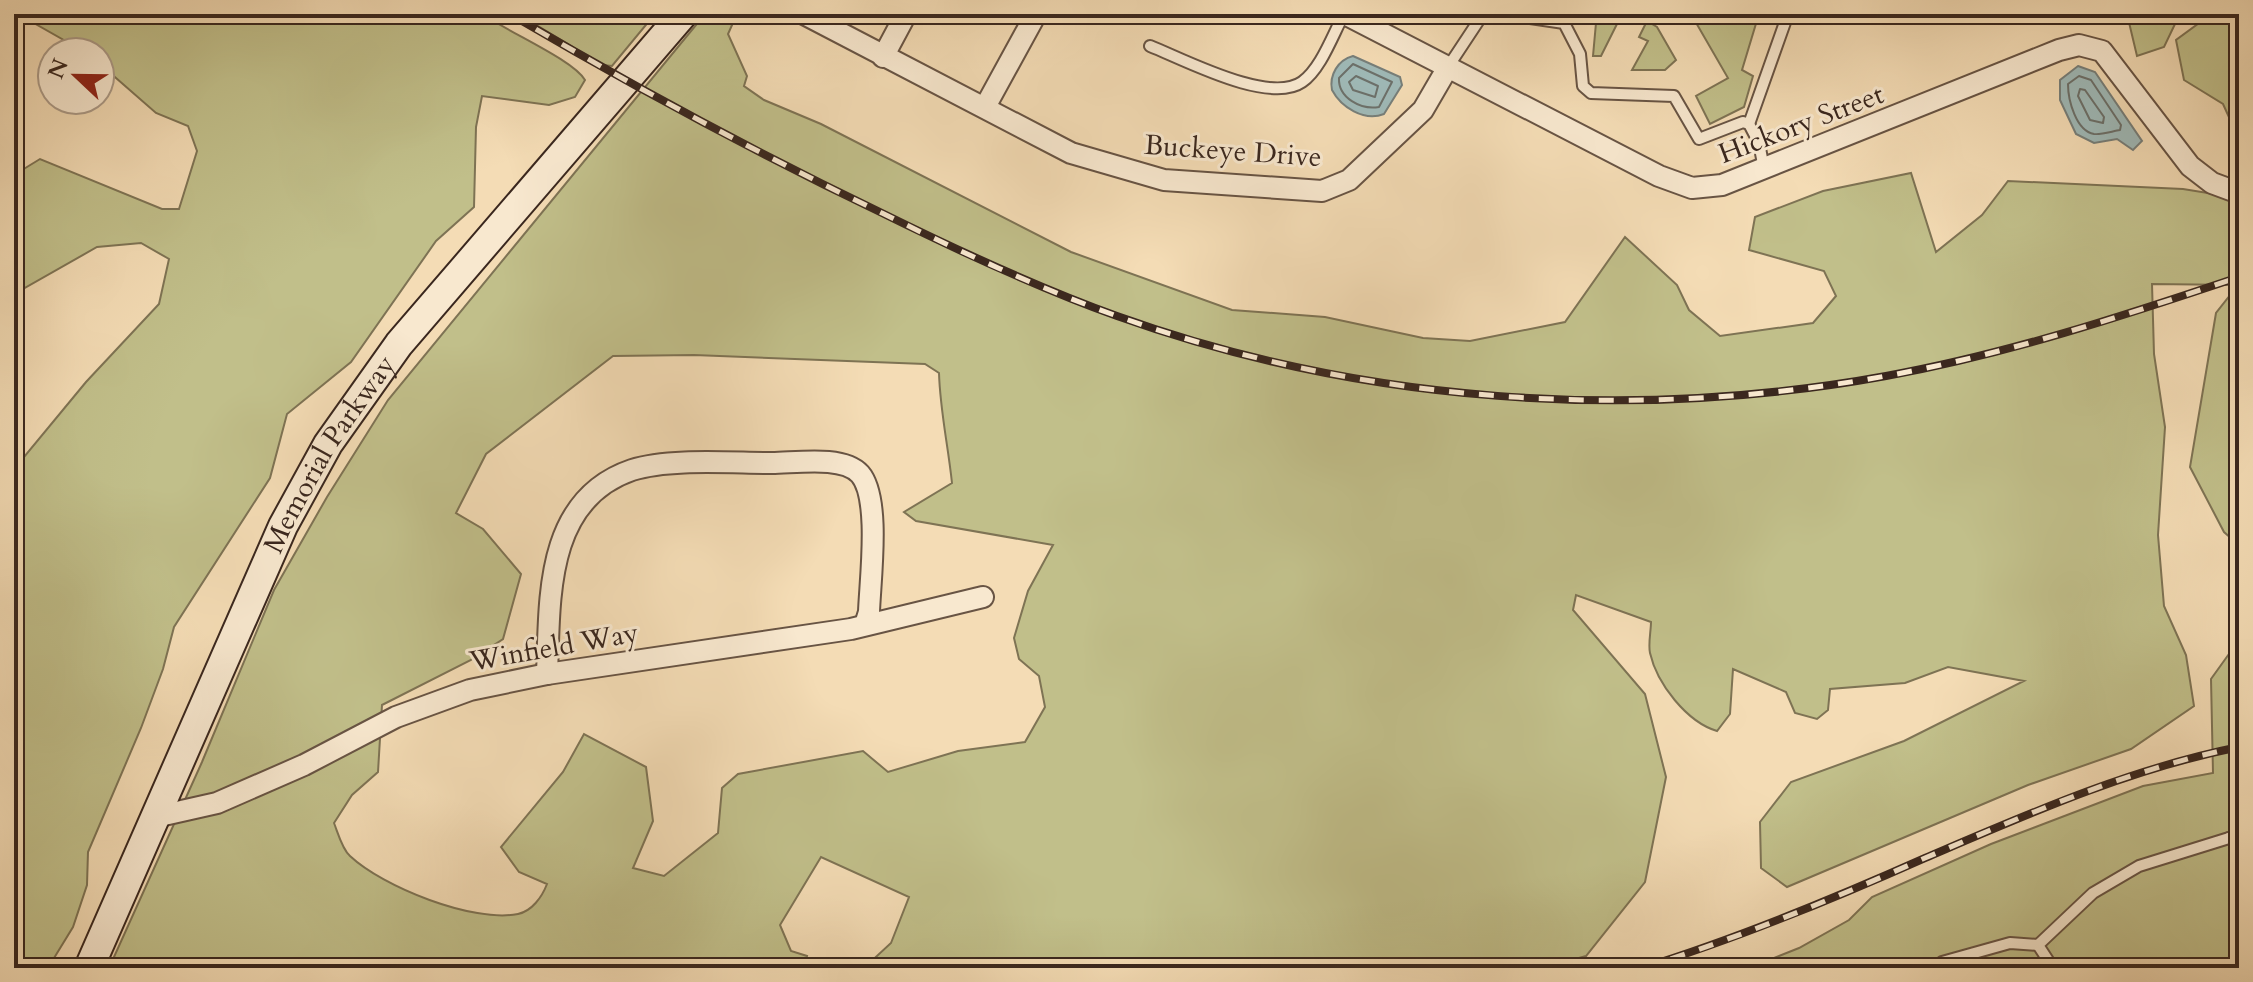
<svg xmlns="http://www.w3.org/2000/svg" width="2253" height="982" viewBox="0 0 2253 982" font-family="Cardo,serif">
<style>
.green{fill:#c1bf8a;stroke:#7e7354;stroke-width:2;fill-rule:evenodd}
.water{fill:#9fb9b7;stroke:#777f7a;stroke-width:2}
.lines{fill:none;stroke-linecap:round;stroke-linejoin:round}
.shore{stroke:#6c706a;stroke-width:2}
.service-casing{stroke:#685444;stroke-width:14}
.minor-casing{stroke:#685444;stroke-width:24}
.secondary-casing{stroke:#3a271e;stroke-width:32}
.service{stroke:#f8e8cf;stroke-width:10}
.minor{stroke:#f8e8cf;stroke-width:20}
.secondary{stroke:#f8e8cf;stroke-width:28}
.rail-casing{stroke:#3a271e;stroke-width:8}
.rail{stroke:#f8e8cf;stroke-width:5;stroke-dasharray:15;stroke-linecap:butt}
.labels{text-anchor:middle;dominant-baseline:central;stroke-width:6;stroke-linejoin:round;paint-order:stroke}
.street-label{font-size:28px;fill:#3a271e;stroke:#f8e8cf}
</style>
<rect width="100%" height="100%" fill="#f4dcb5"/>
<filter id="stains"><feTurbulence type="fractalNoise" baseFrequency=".0025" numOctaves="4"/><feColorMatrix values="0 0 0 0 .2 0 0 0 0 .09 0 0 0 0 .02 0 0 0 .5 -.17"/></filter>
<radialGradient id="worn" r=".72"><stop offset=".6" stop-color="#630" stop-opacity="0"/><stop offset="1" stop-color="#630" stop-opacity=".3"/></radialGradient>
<g class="green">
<path d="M 18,14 L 483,14 C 507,32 572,59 585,80 L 575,97 L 549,105 L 482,96 L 476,127 L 474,207 L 436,241 L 351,362 L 287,414 L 270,478 L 174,627 L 163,669 L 141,728 L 88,852 L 87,885 L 73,927 L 51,963 L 14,960 L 14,469 L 86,382 L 159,304 L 169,259 L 141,243 L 97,247 L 14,294 L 14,175 L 40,159 L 162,209 L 179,209 L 197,151 L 188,126 L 156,113 L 100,64 L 100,52 L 85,52 Z"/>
<path d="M 518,14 L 655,14 L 612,66 L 603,65 Z"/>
<path d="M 705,14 L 737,14 L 728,34 L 747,76 L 744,86 L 764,100 L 821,124 L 1071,252 L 1232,310 L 1325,317 L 1423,338 L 1470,341 L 1565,322 L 1625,237 L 1677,285 L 1689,310 L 1720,336 L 1813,323 L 1836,296 L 1824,271 L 1749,250 L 1755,217 L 1823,191 L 1911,173 L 1936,252 L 1982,215 L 2008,181 L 2183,189 L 2239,198 L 2239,545 L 2224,532 L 2190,467 L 2216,313 L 2238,285 L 2152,284 L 2154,354 L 2165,427 L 2158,535 L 2164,606 L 2186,655 L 2194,706 L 2131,749 L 2028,785 L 1787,887 L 1761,868 L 1760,822 L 1791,782 L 1904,741 L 2024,681 L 1948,667 L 1905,683 L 1830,689 L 1828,710 L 1817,719 L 1795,713 L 1786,692 L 1733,669 L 1730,714 L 1717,731 C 1687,722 1657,684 1650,653 C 1648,644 1651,631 1651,622 L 1576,595 L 1573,610 L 1645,694 L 1666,777 L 1645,882 L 1586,956 L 1543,968 L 864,968 L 891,943 L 909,897 L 821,857 L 780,925 L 791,951 L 807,956 L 803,968 L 109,968 L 202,762 L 274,590 L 327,497 L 388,400 ZM 694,355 L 925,364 L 939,373 C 940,410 948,445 952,483 L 904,512 L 916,521 L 1053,545 L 1028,591 L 1014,638 L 1019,659 L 1039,676 L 1045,707 L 1025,742 L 958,751 L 888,772 L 863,751 L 738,774 L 722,788 L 718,833 L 664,876 L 633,868 L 653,821 L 646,767 L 584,734 L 563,772 L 501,847 L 519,872 L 547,884 C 542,897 532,911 518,914 C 473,923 383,887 350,856 C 342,849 338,833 334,823 L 352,795 L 378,772 L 382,705 L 471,660 L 503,639 L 521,574 L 483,529 L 456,513 L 486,454 L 613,356 Z"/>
<path d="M 1606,14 L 1622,14 L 1601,56 L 1593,56 L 1596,23 L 1606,23 Z"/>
<path d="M 1691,14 L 1783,14 L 1780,22 L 1758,17 L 1742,70 L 1753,76 L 1744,107 L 1710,124 L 1696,96 L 1728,78 Z"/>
<path d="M 2127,14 L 2175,14 L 2175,24 L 2164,47 L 2137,56 Z"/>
<path d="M 2232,15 L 2239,31 L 2239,139 L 2223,104 L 2184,80 L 2176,40 L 2206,18 Z"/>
<path d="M 1647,21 L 1657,27 L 1676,60 L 1665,70 L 1632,70 L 1648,41 L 1639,37 Z"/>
<path d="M 2239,640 L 2239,968 L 1728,968 L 1745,961 L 1754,966 L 1799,948 L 1849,920 L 1872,897 L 1991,844 L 2143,786 L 2213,773 L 2211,679 Z"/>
</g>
<g class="water">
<path d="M 1353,56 L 1400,77 L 1402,85 L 1384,114 C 1364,122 1341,107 1332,90 C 1329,75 1338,60 1353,56 Z"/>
<path d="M 2078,66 L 2095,72 L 2142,141 L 2133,150 L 2117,139 L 2094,143 L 2076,134 L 2060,100 L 2060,80 Z"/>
</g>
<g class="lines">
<g class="shore">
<path d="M 1353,64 L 1392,82 L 1379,107 C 1361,110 1338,98 1339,78 Z"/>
<path d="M 1356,76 L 1378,86 L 1375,97 L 1353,90 L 1349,82 Z"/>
<path d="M 2079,76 L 2091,80 L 2121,125 L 2120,130 C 2113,131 2101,135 2094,134 C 2076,131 2068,100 2068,84 Z"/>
<path d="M 2080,89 L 2085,90 L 2104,117 L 2103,123 L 2090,120 L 2078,96 Z"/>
</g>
<defs>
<g id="service">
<path d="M 1501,14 L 1564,23 L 1580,54 L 1583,86 L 1591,93 L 1674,96 L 1699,139 L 1743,122 L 1749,124 L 1759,143 L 1764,169"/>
<path d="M 1150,46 C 1183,59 1269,105 1302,82 C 1321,69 1333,34 1344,14"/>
<path d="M 1448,67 L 1483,14"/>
<path d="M 1749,124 L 1788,14"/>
<path d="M 2239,836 L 2229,838 L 2239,841"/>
<path d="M 1934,968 L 1942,962 L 2010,943 L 2038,945"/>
<path d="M 2053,968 L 2038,945 L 2093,893 L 2139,866 L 2229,838"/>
</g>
<g id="minor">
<path d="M 804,14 L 1071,153 L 1164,180 L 1322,191 L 1349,180 L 1423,110 L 1448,67"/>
<path d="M 1345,14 L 1659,176 L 1692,188 L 1722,185 L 2059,50 L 2079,45 L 2102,51 L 2190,166 L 2212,183 L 2239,193"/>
<path d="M 883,57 L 906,14"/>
<path d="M 985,107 L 1036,14"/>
<path d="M 547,674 C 550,600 544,500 632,470 C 669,458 731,463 772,463 C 795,463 843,455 860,474 C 881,498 870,580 869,612 L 865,625"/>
<path d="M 155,817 L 217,803 L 304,765 L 396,717 L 470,690 L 547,674 L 851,629 L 983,597"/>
</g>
<g id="secondary">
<path id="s1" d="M 89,968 L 283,526 L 328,444 L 399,344 L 683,14"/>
</g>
</defs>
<use href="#service" class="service-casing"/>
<use href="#minor" class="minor-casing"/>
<use href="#secondary" class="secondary-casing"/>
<use href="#service" class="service"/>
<use href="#minor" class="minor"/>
<use href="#secondary" class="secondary"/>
<defs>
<g id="rail">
<path d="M 510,14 C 631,85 755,152 882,213 C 959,251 1036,287 1117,316 C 1360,403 1632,422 1886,376 C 2007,354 2123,316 2239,277"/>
<path d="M 1642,968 C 1739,938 1833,899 1925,858 C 2028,814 2129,769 2239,747"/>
</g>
</defs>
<use href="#rail" class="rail-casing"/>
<use href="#rail" class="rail"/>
</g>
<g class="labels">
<g class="street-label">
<text transform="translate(1801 124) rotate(-21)">Hickory Street</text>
<text transform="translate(1233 151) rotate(4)">Buckeye Drive</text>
<text stroke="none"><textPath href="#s1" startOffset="568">Memorial Parkway</textPath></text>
<text transform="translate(554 647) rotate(-10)">Winfield Way</text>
</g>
</g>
<rect width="2253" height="982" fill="none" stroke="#f4dcb5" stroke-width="48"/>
<rect x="16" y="16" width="2221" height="950" fill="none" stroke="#3a271e" stroke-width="4"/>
<rect x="24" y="24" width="2205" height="934" fill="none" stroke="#3a271e" stroke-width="2"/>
<g transform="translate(76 76) rotate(292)"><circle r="38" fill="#f8e8cf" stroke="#ac9b88" stroke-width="2"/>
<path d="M0-6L14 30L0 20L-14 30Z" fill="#8f2418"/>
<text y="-12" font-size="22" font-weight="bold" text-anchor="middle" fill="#3a271e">N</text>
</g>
<rect width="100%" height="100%" filter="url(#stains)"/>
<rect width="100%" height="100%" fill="url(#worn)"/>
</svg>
